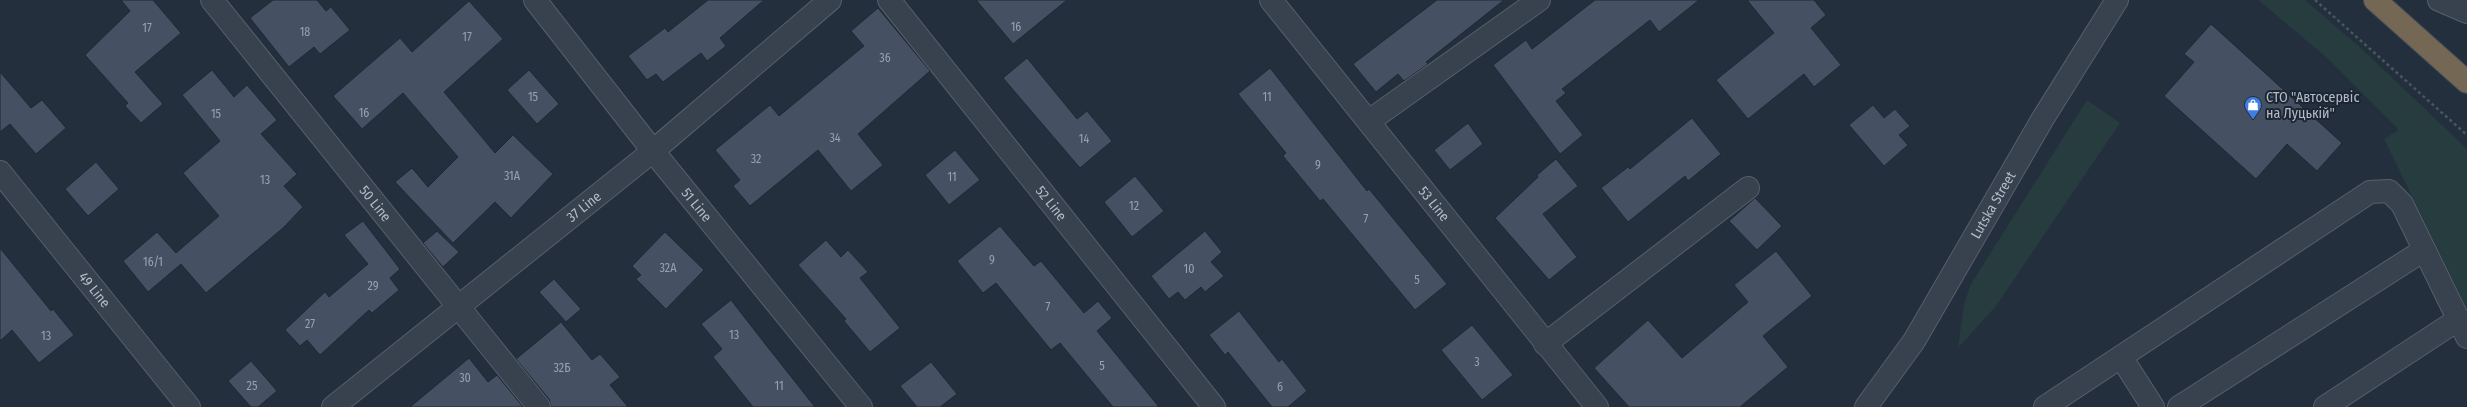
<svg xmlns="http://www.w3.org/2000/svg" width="2467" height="407" viewBox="0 0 2467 407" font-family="'Fira Sans Condensed',sans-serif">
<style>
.green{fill:#263c3f}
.building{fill:#455162;stroke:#1f2835}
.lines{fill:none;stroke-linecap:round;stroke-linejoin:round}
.minor-casing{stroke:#565f6c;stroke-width:24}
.highway-casing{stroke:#434c59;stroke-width:24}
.path{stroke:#44595c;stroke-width:2.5;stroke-dasharray:3 3;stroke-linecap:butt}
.minor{stroke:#38414e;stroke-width:22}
.highway{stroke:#746855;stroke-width:22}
.labels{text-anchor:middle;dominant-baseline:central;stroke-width:4;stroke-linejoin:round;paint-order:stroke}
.number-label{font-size:12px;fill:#98a1af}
.poi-label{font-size:14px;fill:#b4bcc9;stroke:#1d2633;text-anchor:start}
.street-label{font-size:14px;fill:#b4bcc9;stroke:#1d2633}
</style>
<rect width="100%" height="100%" fill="#242f3e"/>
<g class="green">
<path d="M 2258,0 L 2305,0 L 2363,50 L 2467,149 L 2467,309 L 2384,139 L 2399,130 L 2325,56 Z"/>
<path d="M 2087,100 L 2120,123 L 1996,306 L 1958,348 L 1964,304 L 1971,284 Z"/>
</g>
<g class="building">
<path d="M 121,0 L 153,0 L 181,33 L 135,72 L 163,104 L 141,123 L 125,106 L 128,103 L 85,55 L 130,11 Z"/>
<path d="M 273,0 L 317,0 L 326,11 L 331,7 L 350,30 L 320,54 L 314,47 L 289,67 L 250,18 Z"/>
<path d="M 708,0 L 764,0 L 720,38 L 726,46 L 707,61 L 701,53 L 663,82 L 656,74 L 647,80 L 628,56 L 665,28 L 668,32 Z"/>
<path d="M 976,0 L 1067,0 L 1013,44 Z"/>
<path d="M 1437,0 L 1504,0 L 1426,62 L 1428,64 L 1404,81 L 1398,74 L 1376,92 L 1353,64 Z"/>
<path d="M 1595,0 L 1699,0 L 1659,32 L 1650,20 L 1562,89 L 1566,93 L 1556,101 L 1583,135 L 1560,154 L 1493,65 L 1526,40 L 1532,49 Z"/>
<path d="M 1747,0 L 1814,0 L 1826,15 L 1811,28 L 1841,65 L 1814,87 L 1804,74 L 1748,119 L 1716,80 L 1774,33 Z"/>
<path d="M 469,1 L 503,39 L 444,92 L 495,153 L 513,135 L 553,174 L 511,218 L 495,202 L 453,243 L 395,182 L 412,168 L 428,187 L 458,157 L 403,93 L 362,129 L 333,96 L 400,38 L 412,52 Z"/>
<path d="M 878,8 L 930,71 L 858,134 L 883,165 L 851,191 L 818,150 L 750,206 L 733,186 L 740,180 L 715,150 L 770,105 L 779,116 L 864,46 L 851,31 Z"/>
<path d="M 2211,24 L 2342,143 L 2317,171 L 2287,144 L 2256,179 L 2164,96 L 2194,62 L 2184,54 Z"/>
<path d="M 1027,58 L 1077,119 L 1087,111 L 1112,141 L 1080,168 L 1003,78 Z"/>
<path d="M 1270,68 L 1367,191 L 1369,189 L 1447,284 L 1415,310 L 1323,199 L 1320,201 L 1283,156 L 1286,153 L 1238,94 Z"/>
<path d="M 212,70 L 234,97 L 247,85 L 277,120 L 261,134 L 297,174 L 284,186 L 303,207 L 283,228 L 206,293 L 181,264 L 148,292 L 123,261 L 157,232 L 176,253 L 219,216 L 183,173 L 220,141 L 182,95 Z"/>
<path d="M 529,70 L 559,104 L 537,124 L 507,90 Z"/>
<path d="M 0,72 L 31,108 L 42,100 L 66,128 L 36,154 L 10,124 L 0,132 Z"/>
<path d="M 1873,105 L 1884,118 L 1895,109 L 1910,126 L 1899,135 L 1908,145 L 1884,166 L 1849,125 Z"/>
<path d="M 1692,118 L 1721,154 L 1688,181 L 1685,176 L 1628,222 L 1601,188 L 1628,167 L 1630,169 Z"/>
<path d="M 1468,123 L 1483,144 L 1450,170 L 1434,150 Z"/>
<path d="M 955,150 L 980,180 L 949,205 L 925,175 Z"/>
<path d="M 1556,159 L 1578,186 L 1543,214 L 1577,257 L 1549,280 L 1495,218 L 1538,177 L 1537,175 Z"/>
<path d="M 96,162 L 119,189 L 88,216 L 65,189 Z"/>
<path d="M 1135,176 L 1164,211 L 1132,237 L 1104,202 Z"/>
<path d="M 1755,198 L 1782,226 L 1757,250 L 1729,221 Z"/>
<path d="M 363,221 L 400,269 L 390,278 L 399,290 L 372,313 L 369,310 L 320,355 L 307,340 L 300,346 L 285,330 L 325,292 L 329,297 L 368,264 L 344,235 Z"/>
<path d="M 1000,226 L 1034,266 L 1041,261 L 1084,313 L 1098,301 L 1112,318 L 1097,331 L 1159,407 L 1113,407 L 1060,343 L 1051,350 L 996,283 L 983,293 L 957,261 Z"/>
<path d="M 437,231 L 459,252 L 443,267 L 423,243 Z"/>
<path d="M 1205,231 L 1222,252 L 1211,262 L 1224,276 L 1205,292 L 1201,287 L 1185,300 L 1178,292 L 1169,299 L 1151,276 Z"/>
<path d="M 665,232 L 704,270 L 666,309 L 636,279 L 641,275 L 632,266 Z"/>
<path d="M 826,240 L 841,257 L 848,250 L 868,272 L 860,278 L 900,328 L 870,352 L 844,321 L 846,319 L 798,265 Z"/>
<path d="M 0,248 L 51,311 L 53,309 L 74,335 L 39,363 L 12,330 L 0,341 Z"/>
<path d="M 1776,251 L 1812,296 L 1763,336 L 1788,367 L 1740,407 L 1629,407 L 1594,368 L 1648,320 L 1682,358 L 1748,302 L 1734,285 Z"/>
<path d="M 554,279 L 581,309 L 566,322 L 539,292 Z"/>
<path d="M 731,300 L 766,345 L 815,407 L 753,407 L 713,357 L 722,349 L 701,324 Z"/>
<path d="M 1239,311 L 1279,362 L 1282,359 L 1307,391 L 1288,407 L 1272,407 L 1228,352 L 1225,355 L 1209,335 Z"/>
<path d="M 561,322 L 592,360 L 600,354 L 620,377 L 610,385 L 628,407 L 551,407 L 549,399 L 516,359 Z"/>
<path d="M 1472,325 L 1513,375 L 1482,400 L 1441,350 Z"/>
<path d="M 469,358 L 488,382 L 497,375 L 523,407 L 410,407 Z"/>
<path d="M 251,361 L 277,391 L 258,407 L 251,407 L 228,381 Z"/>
<path d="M 931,362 L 957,394 L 940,407 L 917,407 L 900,386 Z"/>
</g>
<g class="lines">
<defs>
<g id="minor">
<path id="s1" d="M 212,0 L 539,407"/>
<path id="s2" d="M 535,0 L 653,151 L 861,407"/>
<path id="s3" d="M 889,0 L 1214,407"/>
<path id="s4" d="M 1271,0 L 1597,407"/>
<path d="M 2439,0 L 2467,12"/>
<path d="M 1369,121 L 1539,0"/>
<path id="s5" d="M 0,172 L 189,407"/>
<path d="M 1545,344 L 1748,188"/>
<path d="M 2121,357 L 2153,407"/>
<path id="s6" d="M 333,407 L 653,151 L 830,0"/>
<path id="s7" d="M 1866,407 L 1914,341 L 2042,120 L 2117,0"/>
<path d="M 2045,407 L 2370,192 L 2389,191 L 2402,204 L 2467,337"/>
<path d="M 2179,407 L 2424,250"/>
<path d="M 2325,407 L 2459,319"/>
</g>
<path id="highway" d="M 2375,0 L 2467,82"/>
</defs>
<use href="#minor" class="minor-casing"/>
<use href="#highway" class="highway-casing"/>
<path class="path" d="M 2315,0 L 2467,135"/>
<use href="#minor" class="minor"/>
<use href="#highway" class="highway"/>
</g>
<defs>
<symbol id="shop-pin" viewBox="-11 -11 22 30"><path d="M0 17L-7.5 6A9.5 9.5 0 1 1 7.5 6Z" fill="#3f7fe0" stroke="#1d2633"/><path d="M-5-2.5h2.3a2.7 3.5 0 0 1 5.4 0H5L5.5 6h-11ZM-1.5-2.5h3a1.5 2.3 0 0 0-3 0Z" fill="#fff"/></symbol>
</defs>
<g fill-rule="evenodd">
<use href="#shop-pin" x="2243" y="95" width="20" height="27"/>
</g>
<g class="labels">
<g class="number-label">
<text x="1016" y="27">16</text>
<text x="147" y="28">17</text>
<text x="305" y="32">18</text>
<text x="467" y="37">17</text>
<text x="885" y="58">36</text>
<text x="533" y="97">15</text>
<text x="1267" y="97">11</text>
<text x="364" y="113">16</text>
<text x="216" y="114">15</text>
<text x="835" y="138">34</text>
<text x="1084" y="139">14</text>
<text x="756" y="159">32</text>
<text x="1318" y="165">9</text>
<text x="512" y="176">31А</text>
<text x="952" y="177">11</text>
<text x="265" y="180">13</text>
<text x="1134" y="206">12</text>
<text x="1366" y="219">7</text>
<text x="992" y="260">9</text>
<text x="153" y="262">16/1</text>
<text x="668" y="268">32А</text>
<text x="1189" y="269">10</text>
<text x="1417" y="280">5</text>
<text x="373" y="286">29</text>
<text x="1048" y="307">7</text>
<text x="310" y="324">27</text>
<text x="734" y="335">13</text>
<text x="46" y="336">13</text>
<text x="1477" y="362">3</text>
<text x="1102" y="366">5</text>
<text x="562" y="368">32Б</text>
<text x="465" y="378">30</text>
<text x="252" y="386">25</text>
<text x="779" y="386">11</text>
<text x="1280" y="387">6</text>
</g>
<g class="poi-label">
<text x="2266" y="97">СТО "Автосервіс<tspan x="2266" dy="16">на Луцькій"</tspan></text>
</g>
<g class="street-label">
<text stroke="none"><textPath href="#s1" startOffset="261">50 Line</textPath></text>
<text stroke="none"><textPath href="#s4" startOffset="261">53 Line</textPath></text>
<text stroke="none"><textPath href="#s2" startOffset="261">51 Line</textPath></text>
<text stroke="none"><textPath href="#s3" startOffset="260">52 Line</textPath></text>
<text stroke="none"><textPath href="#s7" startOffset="239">Lutska Street</textPath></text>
<text stroke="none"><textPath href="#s6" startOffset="321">37 Line</textPath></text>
<text stroke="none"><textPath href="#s5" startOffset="151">49 Line</textPath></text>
</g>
</g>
</svg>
